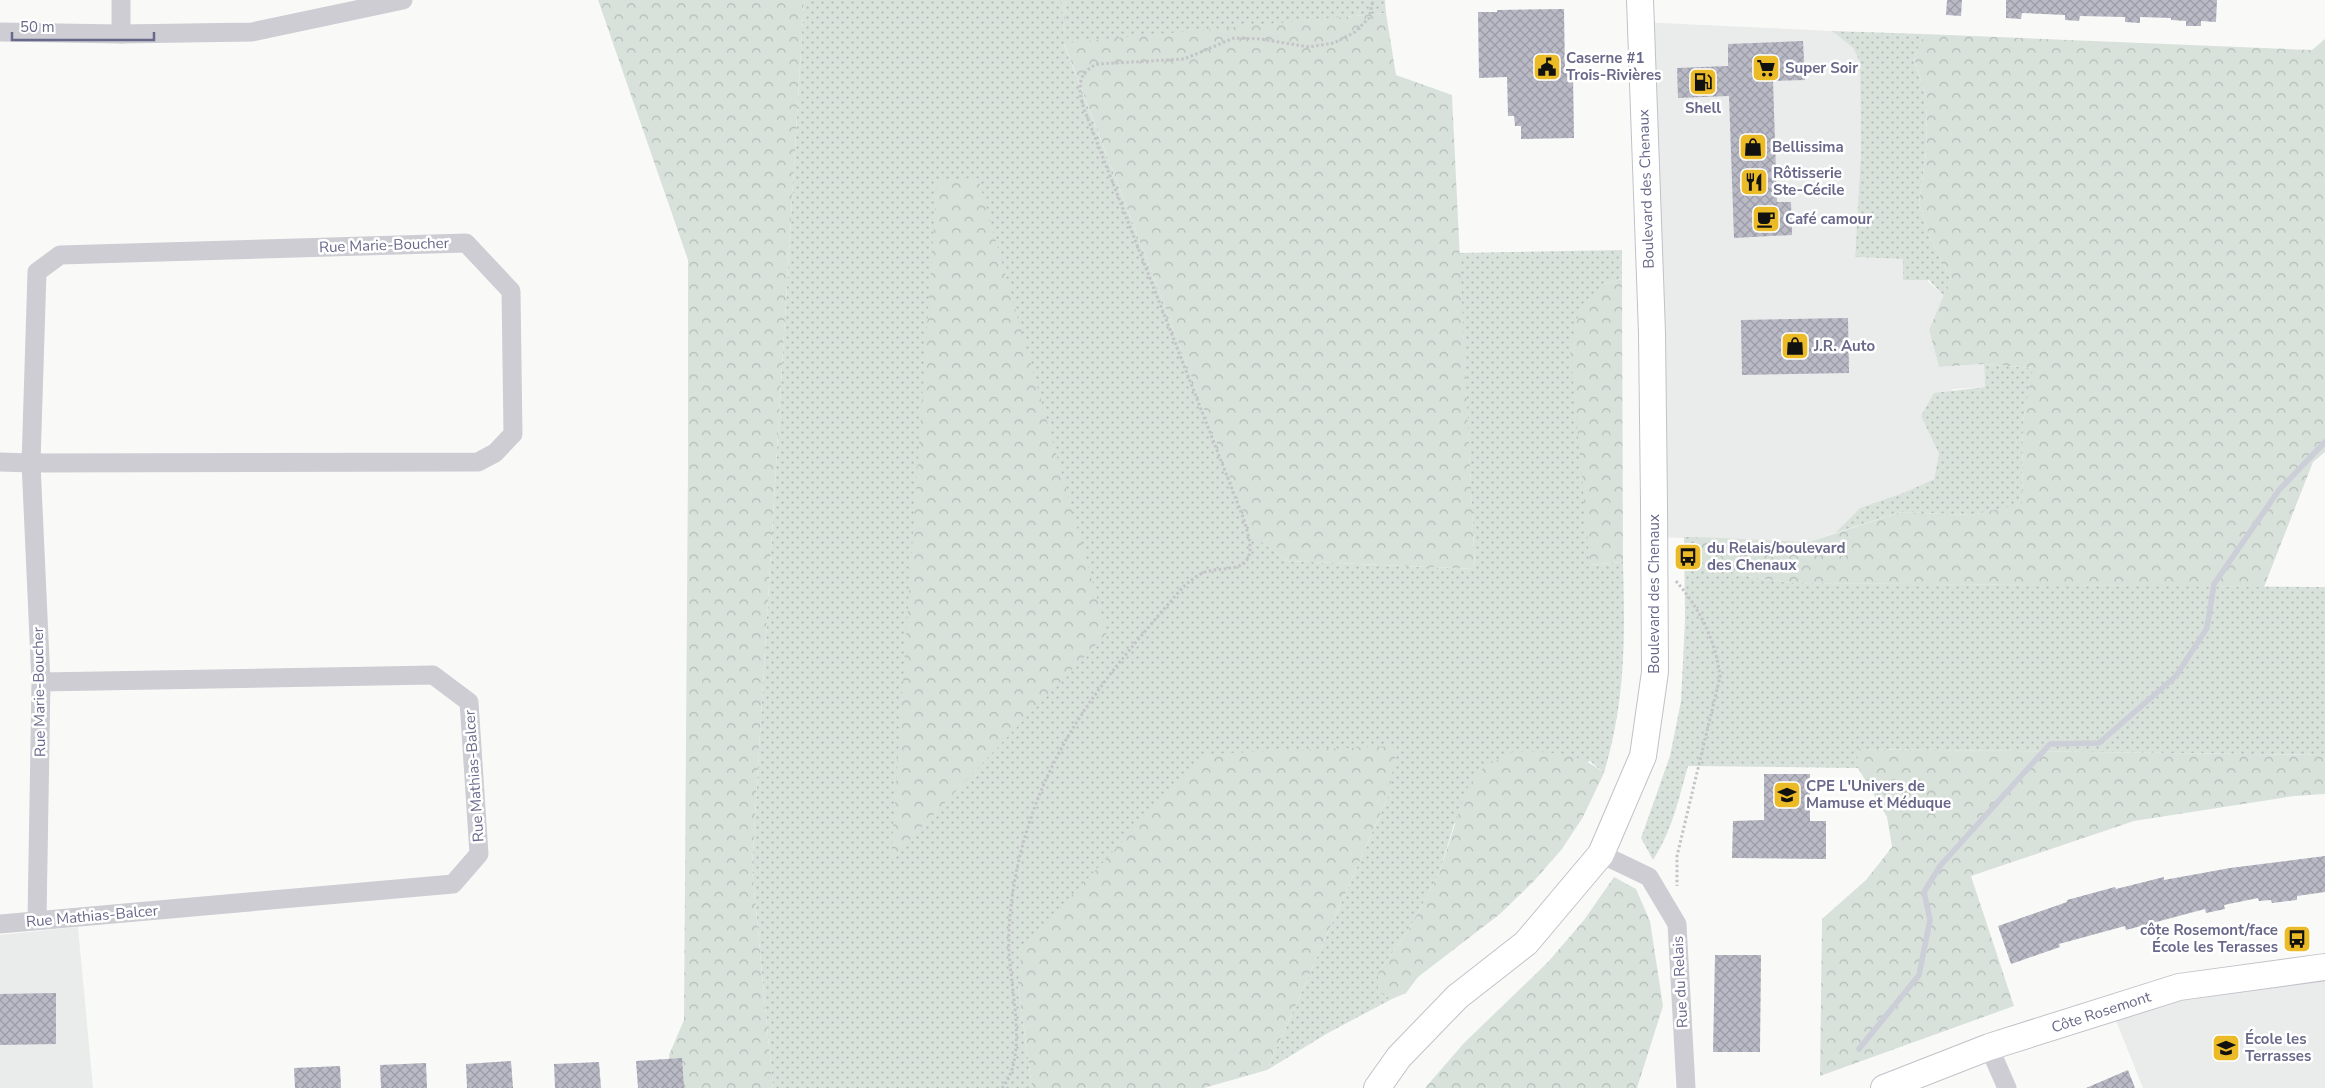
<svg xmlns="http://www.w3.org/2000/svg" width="2325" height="1088" viewBox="0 0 2325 1088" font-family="'Nunito Sans',sans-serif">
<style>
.built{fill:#eaebeb}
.grass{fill:url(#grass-dots)}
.forest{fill:url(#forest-crowns)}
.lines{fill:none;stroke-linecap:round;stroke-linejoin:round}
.stream{stroke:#ccced8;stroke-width:5.5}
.building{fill:url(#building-cross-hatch)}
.secondary-casing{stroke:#c1c1c9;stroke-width:28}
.path{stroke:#c4c4c8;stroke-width:3;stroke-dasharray:2.5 2.5;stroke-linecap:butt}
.street{stroke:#cdcdd3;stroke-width:19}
.secondary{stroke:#fff;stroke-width:26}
.labels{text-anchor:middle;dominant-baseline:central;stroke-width:5;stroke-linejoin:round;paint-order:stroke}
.poi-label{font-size:15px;font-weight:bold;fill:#68698a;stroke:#fff;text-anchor:start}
.street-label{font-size:15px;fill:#68698a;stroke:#fff}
</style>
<defs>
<pattern id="grass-dots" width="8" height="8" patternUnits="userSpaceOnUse" patternTransform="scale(1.25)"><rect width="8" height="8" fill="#d8e2da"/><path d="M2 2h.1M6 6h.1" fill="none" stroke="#b3bbb7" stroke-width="1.8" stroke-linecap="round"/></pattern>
<pattern id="forest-crowns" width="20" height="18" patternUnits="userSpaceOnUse" patternTransform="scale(1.25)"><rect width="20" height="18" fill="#d8e2da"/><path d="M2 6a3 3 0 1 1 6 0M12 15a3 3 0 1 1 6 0" fill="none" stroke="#b3bbb7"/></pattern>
<pattern id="building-cross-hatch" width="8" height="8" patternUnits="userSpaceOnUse" patternTransform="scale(1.25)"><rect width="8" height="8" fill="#b9bac5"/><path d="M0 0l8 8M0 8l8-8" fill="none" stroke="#9a9ba6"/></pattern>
</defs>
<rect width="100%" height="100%" fill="#f9faf8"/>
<g class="built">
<path d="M 1640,22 L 1832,31 L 1853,48 L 1860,62 L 1861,151 L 1855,257 L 1904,259 L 1944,296 L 1929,330 L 1939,367 L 1984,364 L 1985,387 L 1953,389 L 1921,415 L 1939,454 L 1934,479 L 1903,493 L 1860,508 L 1835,533 L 1809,542 L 1654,537 Z"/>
<path d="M 78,927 L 93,1088 L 0,1088 L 0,935 Z"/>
<path d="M 2325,967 L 2325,1088 L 2143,1088 L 2111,1008 Z"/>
</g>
<g class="grass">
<path d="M 804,0 L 1062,0 L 1064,35 L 1066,0 L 1385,0 L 1386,13 L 1064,44 L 1252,534 L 1287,561 L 1475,569 L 1459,253 L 1622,250 L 1622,279 L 1603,284 L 1591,565 L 1623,562 C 1625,638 1626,699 1604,773 L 1590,761 L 1454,824 L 1439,874 L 1408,931 L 1378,973 L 1378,992 L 1392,999 L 1328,1033 L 1267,1070 L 1388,797 L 1018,985 L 1032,1088 L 773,1088 L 752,868 Z"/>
<path d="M 1832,31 L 1924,34 L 1914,59 L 1927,99 L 1926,152 L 1919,203 L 1930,239 L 1951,278 L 1944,296 L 1929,280 L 1903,280 L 1903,259 L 1855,257 L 1861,151 L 1860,62 L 1853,48 Z"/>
<path d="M 1984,364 L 2034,368 L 2023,421 L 2022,505 L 1971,515 L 1901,512 L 1835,533 L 1860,508 L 1903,493 L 1934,479 L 1939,454 L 1921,416 L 1934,393 L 1985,387 Z"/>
<path d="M 1684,537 L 1697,537 L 1697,562 L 1717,562 L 1735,574 L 1791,583 L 2325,587 L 2325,755 L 1858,749 L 1858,768 L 1688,766 C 1679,798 1672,831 1653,860 L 1641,838 L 1670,756 L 1681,701 L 1685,619 Z"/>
</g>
<g class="forest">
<path d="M 598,0 L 804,0 L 752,868 L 773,1088 L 671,1088 L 669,1055 L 684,1020 L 688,462 L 688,260 Z"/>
<path d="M 1062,0 L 1066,0 L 1064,43 L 1386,13 L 1396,75 L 1452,95 L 1475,569 L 1287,561 L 1252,535 L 1064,43 Z"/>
<path d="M 1924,34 L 2312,50 L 2325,39 L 2325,452 L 2313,462 L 2264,587 L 1791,583 L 1735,574 L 1717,562 L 1697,563 L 1697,537 L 1809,542 L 1901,512 L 1971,515 L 2022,504 L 2023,421 L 2033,368 L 1984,364 L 1939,367 L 1929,330 L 1951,278 L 1930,239 L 1919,203 L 1926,152 L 1927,99 L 1914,58 Z"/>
<path d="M 978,178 L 1107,633 L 891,859 L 937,180 Z"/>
<path d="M 1622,279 L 1623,562 L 1590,565 L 1570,347 L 1581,306 L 1603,284 Z"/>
<path d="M 1397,746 L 1388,797 L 1267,1070 L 1204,1088 L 1032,1088 L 1018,985 L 1022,948 L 1205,754 Z"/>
<path d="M 1857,749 L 2325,755 L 2325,794 L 2294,796 L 2134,821 L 1971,876 L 2014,1006 L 1820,1076 L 1822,919 L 1866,880 L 1892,847 L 1887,817 L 1858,768 Z"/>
<path d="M 1513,752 C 1548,752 1576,750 1604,773 L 1583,817 L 1562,849 L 1534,881 L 1500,914 L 1418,977 L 1406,993 L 1392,999 L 1378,992 L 1378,973 L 1408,931 L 1439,874 L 1466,790 L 1484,767 Z"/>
<path d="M 1614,877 L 1636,889 L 1650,921 L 1663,1006 L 1637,1088 L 1425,1088 L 1464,1043 L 1548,962 L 1584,920 Z"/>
</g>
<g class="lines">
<path class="stream" d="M 1859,1049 L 1919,975 L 1930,920 L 1924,892 L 1940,866 L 2050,744 L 2099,743 L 2176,676 L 2207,628 L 2214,584 L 2279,490 L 2325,442"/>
</g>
<g class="building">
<path d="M 1947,0 L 1962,0 L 1961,16 L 1946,15 Z"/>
<path d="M 2006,0 L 2217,0 L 2216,22 L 2201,21 L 2201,26 L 2186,26 L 2186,21 L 2171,20 L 2171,18 L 2140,17 L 2140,23 L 2125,22 L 2125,17 L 2080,16 L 2079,21 L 2065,20 L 2065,15 L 2022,13 L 2021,19 L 2006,18 Z"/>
<path d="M 1564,9 L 1565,73 L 1573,73 L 1574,138 L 1521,139 L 1521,126 L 1515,126 L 1514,116 L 1508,116 L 1507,77 L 1479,78 L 1478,12 L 1497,12 L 1497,10 Z"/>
<path d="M 1803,41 L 1805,80 L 1773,81 L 1777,202 L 1791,202 L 1792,235 L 1734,238 L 1729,96 L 1678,98 L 1677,68 L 1728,66 L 1728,44 Z"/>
<path d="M 1848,318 L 1849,373 L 1742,375 L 1741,320 Z"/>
<path d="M 1764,774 L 1810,774 L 1810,821 L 1826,821 L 1826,859 L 1732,858 L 1733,821 L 1764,820 Z"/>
<path d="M 2325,856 L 2325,892 L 2297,896 L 2297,900 L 2272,903 L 2271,900 L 2259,901 L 2258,898 L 2224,905 L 2225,909 L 2206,913 L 2205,909 L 2126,930 L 2125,926 L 2059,944 L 2060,947 L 2011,964 L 1998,926 L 2067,902 L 2067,900 L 2115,887 L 2116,889 L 2164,877 L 2164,880 L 2230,868 Z"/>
<path d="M 1715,955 L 1761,955 L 1760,1052 L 1713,1052 Z"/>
<path d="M 56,993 L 56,1044 L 0,1045 L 0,994 Z"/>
<path d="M 682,1058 L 684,1088 L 638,1088 L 636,1061 Z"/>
<path d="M 511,1061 L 513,1088 L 467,1088 L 466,1064 Z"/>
<path d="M 599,1062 L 601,1088 L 555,1088 L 554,1064 Z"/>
<path d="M 426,1063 L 427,1088 L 381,1088 L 380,1065 Z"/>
<path d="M 340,1066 L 341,1088 L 295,1088 L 294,1068 Z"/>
<path d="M 2128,1070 L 2135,1088 L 2086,1088 Z"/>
</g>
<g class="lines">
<defs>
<g id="secondary">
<path d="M 1377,1088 L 1399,1057 L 1457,997 L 1526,943 L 1601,854 L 1643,756 L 1655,672 L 1654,504 L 1652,333 L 1640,0"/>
<path d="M 1884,1088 L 1989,1047 L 2179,987 L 2325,967"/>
</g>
</defs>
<use href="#secondary" class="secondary-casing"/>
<g class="path">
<path d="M 1676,581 C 1700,609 1716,641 1720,677 L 1677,856 L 1677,886"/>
<path d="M 1002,1088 C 1029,1056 1010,989 1009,949 C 1008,918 1013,885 1020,855 C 1049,740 1108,674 1183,587 C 1188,583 1193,578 1199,575 C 1208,569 1220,570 1230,568 C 1260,565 1249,537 1243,517 L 1084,109 C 1078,90 1076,72 1098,64 L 1184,59 L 1234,38 L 1261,39 L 1309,47 L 1334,43 L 1355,32 L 1369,18 L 1373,0"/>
</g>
<g class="street">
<path d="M 121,0 L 121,34"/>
<path d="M 0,32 L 121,34 L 252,32 L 403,0"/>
<path d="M 0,462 L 31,463 L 478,462 L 495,453 L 513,434 L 511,291 L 466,243 L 60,255 L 37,272 L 31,463 L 41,682 L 37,920"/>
<path d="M 1601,854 L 1649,877 L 1677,924 L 1686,1088"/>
<path d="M 0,924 L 453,884 L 479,854 L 469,702 L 433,675 L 41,682"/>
<path d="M 1989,1047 L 2007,1088"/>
</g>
<use href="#secondary" class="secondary"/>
</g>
<defs>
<symbol id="civic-square" viewBox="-11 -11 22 22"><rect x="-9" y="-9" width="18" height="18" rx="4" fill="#ebba27" stroke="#fff"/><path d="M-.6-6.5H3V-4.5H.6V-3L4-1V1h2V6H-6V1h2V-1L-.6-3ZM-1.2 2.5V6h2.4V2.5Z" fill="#111"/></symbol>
<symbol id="supermarket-square" viewBox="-11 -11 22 22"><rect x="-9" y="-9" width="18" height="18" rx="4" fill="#ebba27" stroke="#fff"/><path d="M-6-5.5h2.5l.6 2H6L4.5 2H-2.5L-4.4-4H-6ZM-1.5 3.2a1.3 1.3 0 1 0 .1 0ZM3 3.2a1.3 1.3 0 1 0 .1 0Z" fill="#111"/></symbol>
<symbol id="fuel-square" viewBox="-11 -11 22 22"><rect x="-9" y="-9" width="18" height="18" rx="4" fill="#ebba27" stroke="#fff"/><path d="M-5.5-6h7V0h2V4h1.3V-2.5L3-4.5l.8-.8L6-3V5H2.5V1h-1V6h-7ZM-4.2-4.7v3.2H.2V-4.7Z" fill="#111"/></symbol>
<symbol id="shop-square" viewBox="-11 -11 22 22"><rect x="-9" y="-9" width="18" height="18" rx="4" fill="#ebba27" stroke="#fff"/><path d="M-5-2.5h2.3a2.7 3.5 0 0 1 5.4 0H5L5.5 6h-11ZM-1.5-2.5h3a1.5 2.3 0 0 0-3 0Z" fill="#111"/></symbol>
<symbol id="restaurant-square" viewBox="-11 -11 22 22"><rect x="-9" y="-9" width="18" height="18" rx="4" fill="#ebba27" stroke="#fff"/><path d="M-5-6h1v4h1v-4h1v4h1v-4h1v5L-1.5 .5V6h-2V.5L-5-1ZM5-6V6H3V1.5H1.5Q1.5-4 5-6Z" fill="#111"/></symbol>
<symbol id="cafe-square" viewBox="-11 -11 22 22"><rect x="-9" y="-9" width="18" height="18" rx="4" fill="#ebba27" stroke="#fff"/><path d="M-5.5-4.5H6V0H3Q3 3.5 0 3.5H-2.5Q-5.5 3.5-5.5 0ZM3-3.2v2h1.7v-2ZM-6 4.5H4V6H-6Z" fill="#111"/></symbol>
<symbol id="bus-square" viewBox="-11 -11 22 22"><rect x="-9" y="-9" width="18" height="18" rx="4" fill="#ebba27" stroke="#fff"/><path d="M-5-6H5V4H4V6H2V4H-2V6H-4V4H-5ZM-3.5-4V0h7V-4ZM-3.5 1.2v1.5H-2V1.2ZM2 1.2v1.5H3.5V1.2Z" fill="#111"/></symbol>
<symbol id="school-square" viewBox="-11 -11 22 22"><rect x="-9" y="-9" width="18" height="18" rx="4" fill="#ebba27" stroke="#fff"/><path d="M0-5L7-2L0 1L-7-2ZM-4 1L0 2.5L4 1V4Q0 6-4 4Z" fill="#111"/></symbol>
</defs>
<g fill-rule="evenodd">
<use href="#civic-square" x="1531" y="51" width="32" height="32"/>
<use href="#supermarket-square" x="1750" y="52" width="32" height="32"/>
<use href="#fuel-square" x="1687" y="66" width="32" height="32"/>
<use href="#shop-square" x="1737" y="131" width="32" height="32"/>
<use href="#restaurant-square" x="1738" y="166" width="32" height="32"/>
<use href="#cafe-square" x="1750" y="203" width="32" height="32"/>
<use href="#shop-square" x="1779" y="330" width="32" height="32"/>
<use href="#bus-square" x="1672" y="541" width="32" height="32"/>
<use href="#school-square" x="1771" y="779" width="32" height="32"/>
<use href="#bus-square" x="2281" y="923" width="32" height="32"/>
<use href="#school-square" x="2210" y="1032" width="32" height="32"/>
</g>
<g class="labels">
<g class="poi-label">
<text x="1566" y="58">Caserne #1<tspan x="1566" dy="17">Trois-Rivières</tspan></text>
<text x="1785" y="68">Super Soir</text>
<text x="1703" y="108" text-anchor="middle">Shell</text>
<text x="1772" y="147">Bellissima</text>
<text x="1773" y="173">Rôtisserie<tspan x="1773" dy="17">Ste-Cécile</tspan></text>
<text x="1785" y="219">Café camour</text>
<text x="1814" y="346">J.R. Auto</text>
<text x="1707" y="548">du Relais/boulevard<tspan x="1707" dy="17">des Chenaux</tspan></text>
<text x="1806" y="786">CPE L'Univers de<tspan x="1806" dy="17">Mamuse et Méduque</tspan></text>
<text x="2278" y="930" text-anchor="end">côte Rosemont/face<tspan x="2278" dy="17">École les Terasses</tspan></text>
<text x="2245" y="1039">École les<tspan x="2245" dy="17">Terrasses</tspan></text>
</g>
<g class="street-label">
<text transform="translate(1646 189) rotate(-92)">Boulevard des Chenaux</text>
<text transform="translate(384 245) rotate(-2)">Rue Marie-Boucher</text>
<text transform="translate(1654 594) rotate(-90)">Boulevard des Chenaux</text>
<text transform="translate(39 692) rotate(-91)">Rue Marie-Boucher</text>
<text transform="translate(474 776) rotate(-94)">Rue Mathias-Balcer</text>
<text transform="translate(92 916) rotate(-5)">Rue Mathias-Balcer</text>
<text transform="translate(1680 982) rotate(-93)">Rue du Relais</text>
<text transform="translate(2101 1012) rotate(-18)">Côte Rosemont</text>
</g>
</g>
<path d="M12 32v8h142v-8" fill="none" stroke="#68698a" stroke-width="2.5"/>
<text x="20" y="32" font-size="15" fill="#68698a" stroke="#ffffff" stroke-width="4" paint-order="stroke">50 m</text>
</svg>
